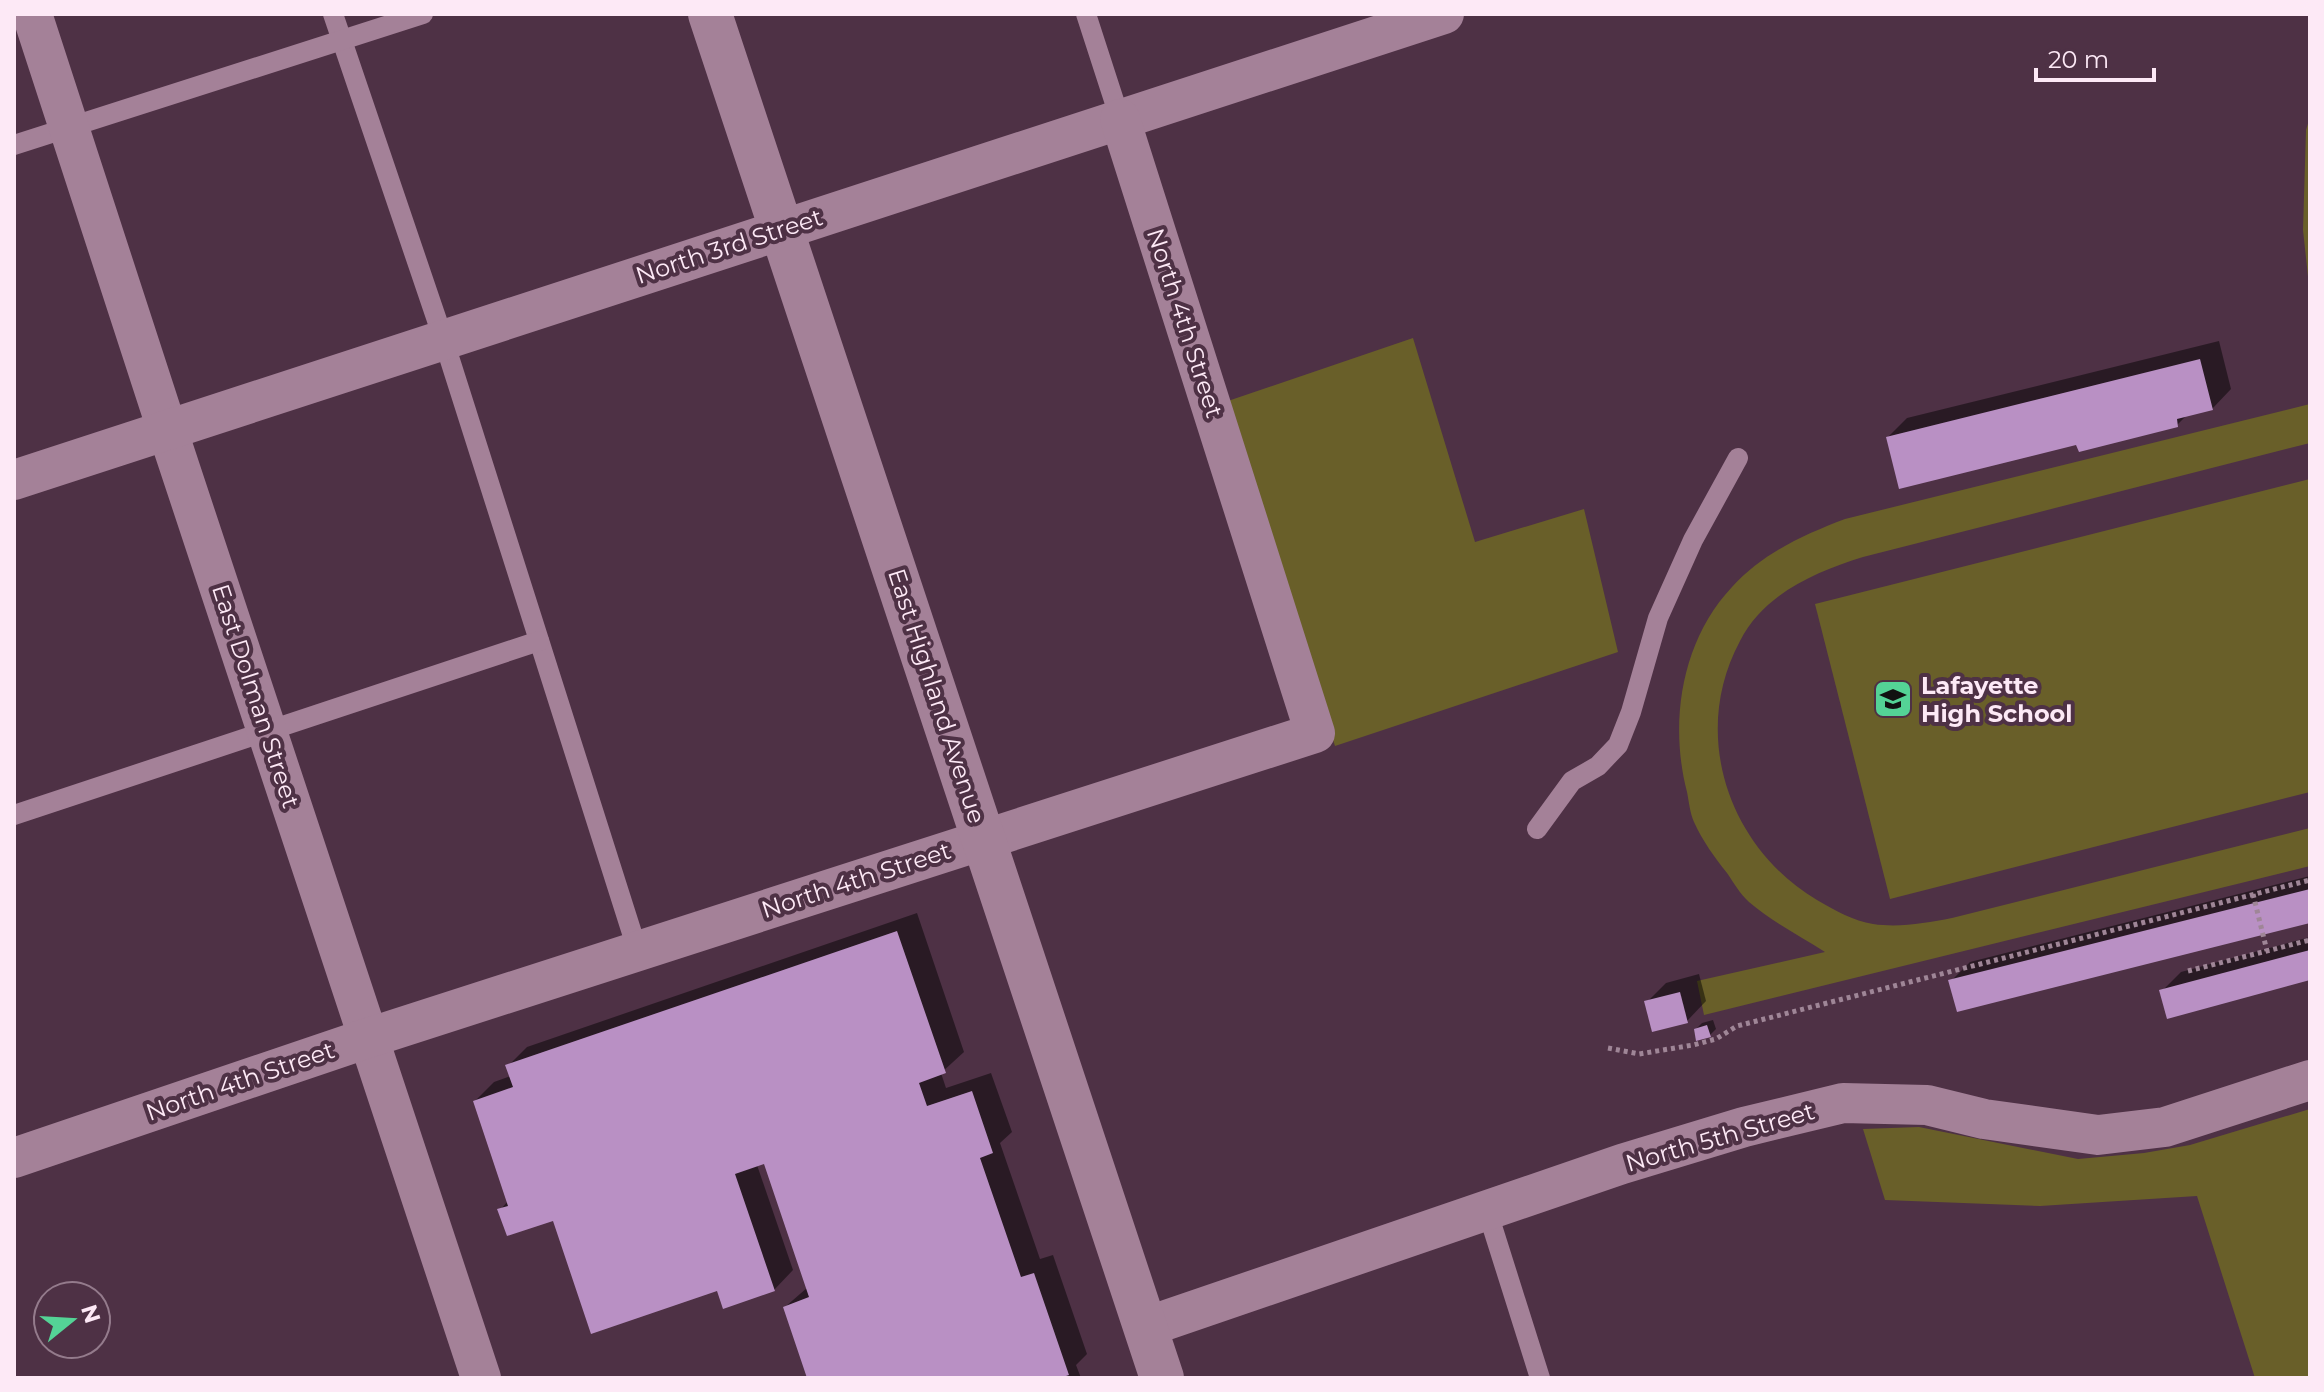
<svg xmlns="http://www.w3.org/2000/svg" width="2324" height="1392" viewBox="0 0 2324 1392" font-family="Montserrat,sans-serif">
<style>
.green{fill:#695f29}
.shadow{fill:#0007}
.building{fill:#b990c4}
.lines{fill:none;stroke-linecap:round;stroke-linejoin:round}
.path{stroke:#9f8697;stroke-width:5;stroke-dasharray:4 4;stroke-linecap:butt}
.service{stroke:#a48198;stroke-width:20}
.minor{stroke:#a48198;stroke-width:40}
.tertiary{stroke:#a48198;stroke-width:44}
.labels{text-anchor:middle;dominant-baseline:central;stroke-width:8;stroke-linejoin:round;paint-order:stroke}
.street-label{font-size:24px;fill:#fde9f6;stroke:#4e3145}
.poi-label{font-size:24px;font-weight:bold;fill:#fde9f6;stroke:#4e3145;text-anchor:start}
</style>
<rect width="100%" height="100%" fill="#4e3145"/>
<g class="green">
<path d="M 2310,117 L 2310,295 L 2303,230 L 2306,130 Z"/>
<path d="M 1413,338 L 1475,542 L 1584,509 L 1618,652 L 1335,746 L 1222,403 Z"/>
<path d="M 2310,404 L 2310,443 L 1863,557 C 1815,572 1764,594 1740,641 C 1690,734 1728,847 1817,900 C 1834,910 1854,921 1873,924 C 1899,928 1926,923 1952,918 L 2310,828 L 2310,866 L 1704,1015 L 1697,981 L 1825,952 C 1800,936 1772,922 1749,902 C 1740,894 1734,883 1727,873 C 1715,858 1702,840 1694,822 C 1690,813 1689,802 1687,792 C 1669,723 1681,641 1732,587 C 1763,553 1803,535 1845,519 Z"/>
<path d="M 2310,479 L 2310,792 L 1890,899 L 1815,604 Z"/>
<path d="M 2310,1109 L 2310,1378 L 2255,1378 L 2197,1196 L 2040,1206 L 1885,1200 L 1863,1129 L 1919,1127 L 2078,1159 L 2144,1153 L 2190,1145 Z"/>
</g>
<g class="shadow">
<path d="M 2219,341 L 2231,389 L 2212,409 L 2188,414 L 2177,425 L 2078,442 L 1888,437 L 1907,418 Z"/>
<path d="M 2310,876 L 2310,921 L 1951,981 L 1970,962 Z"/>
<path d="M 917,913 L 964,1052 L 941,1073 L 946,1088 L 991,1073 L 1012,1132 L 1000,1143 L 1040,1259 L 1053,1255 L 1087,1354 L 1076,1365 L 1081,1378 L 809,1378 L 785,1307 L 808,1287 L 765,1162 L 757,1165 L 793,1270 L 774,1290 L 719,1289 L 554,1218 L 500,1210 L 509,1200 L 475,1101 L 494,1082 L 511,1076 L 508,1066 L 527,1047 Z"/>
<path d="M 2310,937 L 2310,978 L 2162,991 L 2181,972 Z"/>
<path d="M 1699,974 L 1706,1001 L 1687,1021 L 1647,1002 L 1666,983 Z"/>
<path d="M 1713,1020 L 1716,1029 L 1710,1035 L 1696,1029 L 1702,1023 Z"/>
</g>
<g class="building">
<path d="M 2200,359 L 2213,410 L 2177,419 L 2178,427 L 2079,452 L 2076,445 L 1899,489 L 1886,437 Z"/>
<path d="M 2310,889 L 2310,923 L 1957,1012 L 1948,980 Z"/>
<path d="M 897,931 L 946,1073 L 919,1083 L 927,1106 L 972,1091 L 993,1153 L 980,1158 L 1021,1277 L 1034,1273 L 1069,1375 L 1060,1378 L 807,1378 L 783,1307 L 809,1297 L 764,1164 L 735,1174 L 775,1291 L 723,1309 L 717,1291 L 591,1334 L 553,1221 L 507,1236 L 497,1209 L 508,1206 L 473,1101 L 513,1087 L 505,1065 Z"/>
<path d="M 2310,950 L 2310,980 L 2167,1019 L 2159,990 Z"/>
<path d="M 1680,992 L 1688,1023 L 1652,1032 L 1644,1001 Z"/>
<path d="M 1707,1025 L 1711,1037 L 1696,1041 L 1694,1029 Z"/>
</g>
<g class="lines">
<g class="path">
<path d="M 2253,894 L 2267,951"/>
<path d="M 2188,971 L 2310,940"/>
<path d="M 1608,1048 L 1639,1054 L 1693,1045 L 1716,1039 L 1737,1026 L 2310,880"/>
</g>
<g class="service">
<path d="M 333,14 L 443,338 L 638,952"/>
<path d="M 1086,14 L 1120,119"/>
<path d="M 14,145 L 423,14"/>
<path d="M 14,815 L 539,641"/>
<path d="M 1537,829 L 1572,781 L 1598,766 L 1618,745 L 1631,712 L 1658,618 L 1693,540 L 1738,458"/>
<path d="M 1487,1210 L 1540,1378"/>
</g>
<g class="minor">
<path d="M 32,14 L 167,429 L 481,1378"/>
<path d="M 14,480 L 1444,14"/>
<path d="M 14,1158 L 368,1038 L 1315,733 L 1120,119"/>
<path d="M 1146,1327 L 1622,1164 L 1744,1127 L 1843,1103 L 1927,1105 L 1984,1119 L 2098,1135 L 2165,1127 L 2310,1080"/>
</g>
<path class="tertiary" d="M 710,14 L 1162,1378"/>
</g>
<defs>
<symbol id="school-square" viewBox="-11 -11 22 22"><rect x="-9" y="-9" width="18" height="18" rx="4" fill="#54d396" stroke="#4e3145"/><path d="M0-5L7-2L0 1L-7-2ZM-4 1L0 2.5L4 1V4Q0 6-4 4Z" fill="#111"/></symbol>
</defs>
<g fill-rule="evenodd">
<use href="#school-square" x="1871" y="677" width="44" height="44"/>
</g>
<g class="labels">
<g class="street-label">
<text transform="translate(729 246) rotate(-18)">North 3rd Street</text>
<text transform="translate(1185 323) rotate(72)">North 4th Street</text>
<text transform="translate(256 696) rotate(72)">East Dolman Street</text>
<text transform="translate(937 696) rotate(72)">East Highland Avenue</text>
<text transform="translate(856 880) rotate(-18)">North 4th Street</text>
<text transform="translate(240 1081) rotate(-19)">North 4th Street</text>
<text transform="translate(1720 1137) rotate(-16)">North 5th Street</text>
</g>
<g class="poi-label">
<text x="1921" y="685">Lafayette<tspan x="1921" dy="28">High School</tspan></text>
</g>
</g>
<rect width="2324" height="1392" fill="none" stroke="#fde9f6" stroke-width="32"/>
<g transform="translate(72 1320) rotate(72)"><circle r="38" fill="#4e3145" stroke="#947b8c" stroke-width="2"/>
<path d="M0-6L14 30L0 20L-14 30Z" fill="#54d396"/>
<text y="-12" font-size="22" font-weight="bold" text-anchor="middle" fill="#fde9f6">N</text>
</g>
<path d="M2036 68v12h118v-12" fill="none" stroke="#fde9f6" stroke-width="4"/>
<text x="2048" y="68" font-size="24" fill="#fde9f6" stroke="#4e3145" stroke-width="6" paint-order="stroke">20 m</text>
</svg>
